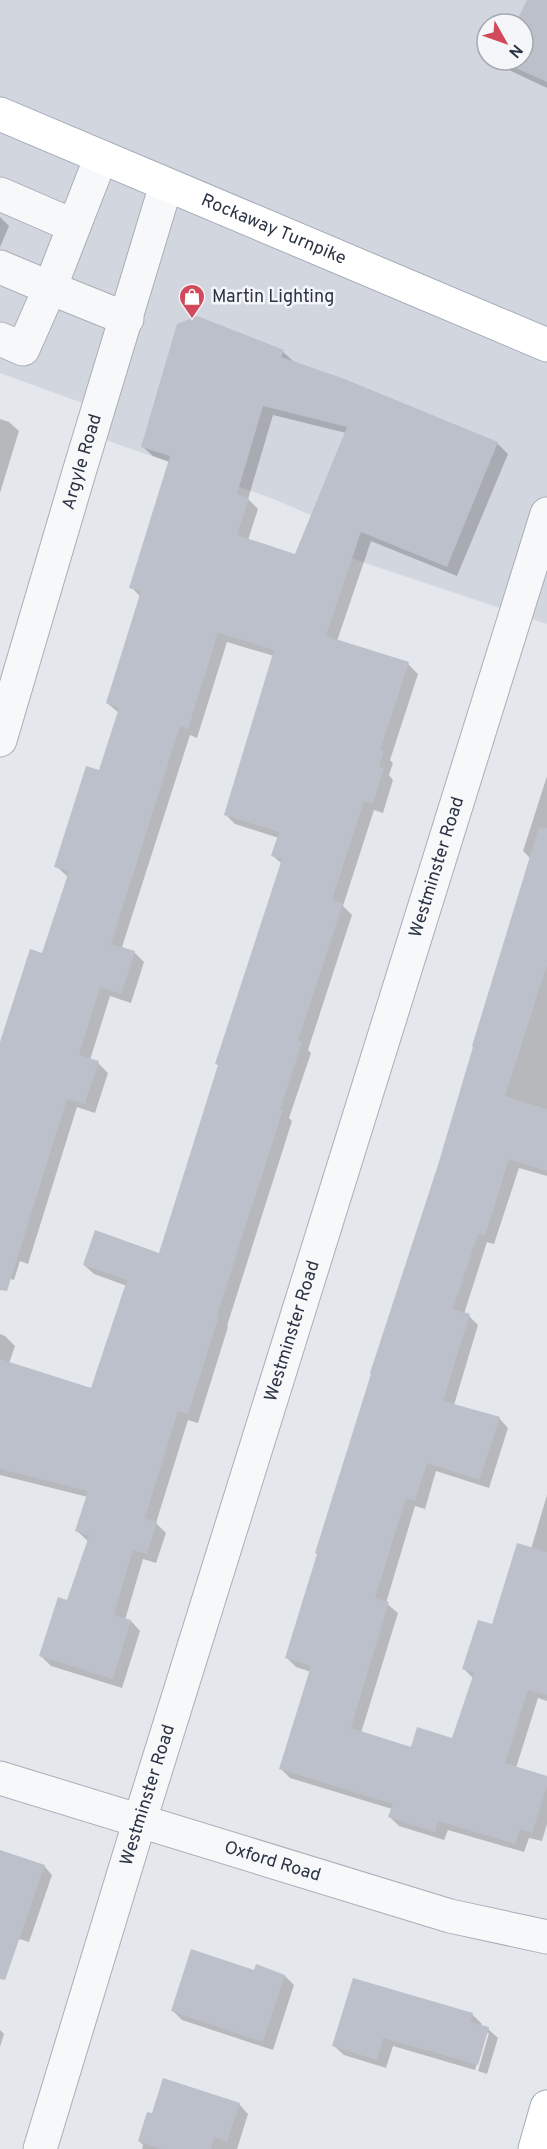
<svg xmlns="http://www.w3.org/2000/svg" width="547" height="2149" viewBox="0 0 547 2149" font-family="Overpass,sans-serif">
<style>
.built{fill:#d2d6de;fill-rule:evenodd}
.shadow{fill:#0003;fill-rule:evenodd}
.building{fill:#bbc0ca;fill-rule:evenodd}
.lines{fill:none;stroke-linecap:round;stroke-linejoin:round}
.minor-casing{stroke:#a9aeb7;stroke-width:35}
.major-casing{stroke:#a3abb8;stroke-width:35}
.minor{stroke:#f7f8fa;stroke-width:33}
.major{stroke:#fff;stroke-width:33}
.labels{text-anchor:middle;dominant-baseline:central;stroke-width:5;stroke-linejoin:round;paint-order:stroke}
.street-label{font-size:18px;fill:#2b3445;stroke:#f4f6f9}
.poi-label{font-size:18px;fill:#2b3445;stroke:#f4f6f9;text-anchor:start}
</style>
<rect width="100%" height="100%" fill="#e4e7ec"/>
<path class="built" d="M 0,0 L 547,0 L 547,624 L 306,543 L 311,515 L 271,498 L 103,439 L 110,413 L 0,373 ZM 487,24 L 523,24 L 523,60 L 487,60 Z"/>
<g class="shadow">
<path d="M 529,0 L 547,0 L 547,88 L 511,71 L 499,60 L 523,60 L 523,24 L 517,24 Z"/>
<path d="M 0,217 L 9,226 L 0,247 Z"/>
<path d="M 283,352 L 293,361 L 498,444 L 508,454 L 457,576 L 371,541 L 337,641 L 408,664 L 418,674 L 390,760 L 393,763 L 389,775 L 393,780 L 383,813 L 374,810 L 343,906 L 352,915 L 308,1050 L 311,1053 L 289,1118 L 292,1121 L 227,1326 L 228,1327 L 198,1423 L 188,1420 L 156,1523 L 166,1533 L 156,1563 L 143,1559 L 125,1620 L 131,1621 L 140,1631 L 122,1688 L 51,1666 L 41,1656 L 68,1602 L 89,1542 L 77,1531 L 88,1497 L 0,1475 L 0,1439 L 91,1390 L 127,1286 L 94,1274 L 84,1265 L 160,1255 L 282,864 L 273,856 L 279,838 L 235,824 L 225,814 L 274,656 L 227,642 L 197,738 L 190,735 L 122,947 L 134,952 L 144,962 L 131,1003 L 110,996 L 90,1060 L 98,1063 L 108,1073 L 95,1113 L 77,1107 L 28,1264 L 20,1261 L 14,1280 L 1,1276 L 0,1280 L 0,1047 L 43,955 L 68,877 L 56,866 L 100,772 L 119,713 L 107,703 L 141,597 L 131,587 L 170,462 L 153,456 L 143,447 ZM 273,415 L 346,433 L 296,556 L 248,540 L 258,509 L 248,499 Z"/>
<path d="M 0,419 L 9,422 L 19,431 L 0,493 Z"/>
<path d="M 547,776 L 547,1176 L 519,1168 L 494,1244 L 487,1242 L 464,1314 L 469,1316 L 478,1325 L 454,1405 L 499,1418 L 508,1428 L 489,1488 L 436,1471 L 425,1509 L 415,1506 L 386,1603 L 398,1613 L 361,1733 L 412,1748 L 453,1739 L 473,1678 L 464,1669 L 493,1626 L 531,1549 L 547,1495 L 547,1701 L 538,1698 L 516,1768 L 547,1778 L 547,1824 L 542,1841 L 529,1838 L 524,1852 L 448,1830 L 444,1840 L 399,1826 L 390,1817 L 392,1809 L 290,1778 L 281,1769 L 311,1672 L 296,1667 L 286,1657 L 439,1165 L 531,859 L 523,851 Z"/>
<path d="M 0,1334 L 5,1336 L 15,1346 L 5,1375 L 0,1374 Z"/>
<path d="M 0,1852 L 44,1866 L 52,1875 L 29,1942 L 0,1933 Z"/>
<path d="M 254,1972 L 285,1976 L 294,1985 L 273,2050 L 182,2020 L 172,2010 Z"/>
<path d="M 472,2014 L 482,2024 L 481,2026 L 488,2029 L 498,2038 L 487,2074 L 478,2071 L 489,2033 L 486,2033 L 475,2070 L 393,2046 L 386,2068 L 344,2055 L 334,2046 Z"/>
<path d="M 0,2030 L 4,2034 L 0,2047 Z"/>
<path d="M 239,2104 L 248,2114 L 237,2149 L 142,2149 L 143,2145 L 139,2141 Z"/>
</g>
<g class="building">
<path d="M 527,0 L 547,0 L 547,82 L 498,60 L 523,60 L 523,24 L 515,24 Z"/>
<path d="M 197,316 L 284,350 L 281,357 L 342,378 L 498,442 L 447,567 L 361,532 L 326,636 L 409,662 L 380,750 L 384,751 L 379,767 L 384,768 L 373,804 L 364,801 L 332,900 L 343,903 L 298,1041 L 302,1042 L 280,1109 L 283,1110 L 217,1315 L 219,1316 L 188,1414 L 178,1411 L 145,1518 L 157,1522 L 147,1554 L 133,1550 L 114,1615 L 131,1620 L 113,1679 L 39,1656 L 58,1597 L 67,1600 L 89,1536 L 75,1531 L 88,1491 L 0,1469 L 0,1359 L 91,1388 L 127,1280 L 83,1265 L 95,1230 L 159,1253 L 218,1065 L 215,1064 L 282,859 L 271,856 L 279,832 L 224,815 L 274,650 L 218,633 L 188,729 L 180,726 L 111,944 L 135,951 L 121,994 L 100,987 L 79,1055 L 99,1061 L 85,1104 L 67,1099 L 7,1291 L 0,1290 L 0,1042 L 30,949 L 42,953 L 69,871 L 54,867 L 86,766 L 99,770 L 119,708 L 106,703 L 141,591 L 129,588 L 170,456 L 141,447 L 177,324 ZM 263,406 L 347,427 L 295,554 L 237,535 L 249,498 L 237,494 Z"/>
<path d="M 539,827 L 547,828 L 547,965 L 505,1096 L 547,1109 L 547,1171 L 509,1159 L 485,1236 L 478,1234 L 453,1309 L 470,1314 L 443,1401 L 500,1417 L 479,1480 L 427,1463 L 415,1501 L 406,1498 L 375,1598 L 389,1602 L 351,1728 L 411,1747 L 417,1727 L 452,1738 L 474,1673 L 462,1669 L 478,1620 L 492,1624 L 517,1543 L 547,1552 L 547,1695 L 528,1690 L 505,1763 L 547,1776 L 547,1786 L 532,1833 L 520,1829 L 515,1844 L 438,1821 L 435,1832 L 388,1817 L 393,1804 L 279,1769 L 311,1666 L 285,1658 L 317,1554 L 315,1553 L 371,1374 L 370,1373 L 438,1165 L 473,1047 L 472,1046 Z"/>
<path d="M 0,1850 L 45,1865 L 5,1980 L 0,1979 Z"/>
<path d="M 191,1949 L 254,1970 L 256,1964 L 285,1975 L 263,2042 L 171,2011 Z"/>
<path d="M 353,1978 L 473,2013 L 470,2022 L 489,2027 L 478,2065 L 383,2038 L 377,2060 L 332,2046 Z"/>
<path d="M 163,2078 L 240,2103 L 227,2142 L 214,2137 L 211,2149 L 161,2149 L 138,2141 L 147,2112 L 152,2113 Z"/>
</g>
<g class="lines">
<defs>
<g id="minor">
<path d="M 101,157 L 50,288 L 127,319"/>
<path d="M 0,194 L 74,226"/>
<path d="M 0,267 L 50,288 L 23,349 L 0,339"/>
<path id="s1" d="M 0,740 L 80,469 L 166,185"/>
<path id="s2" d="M 0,1778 L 450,1916 L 547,1937"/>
<path id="s3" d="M 40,2149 L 140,1820 L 547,514"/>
</g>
<g id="major">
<path id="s4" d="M 0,114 L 547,345"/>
<path d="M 535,2149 L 547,2107"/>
</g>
</defs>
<use href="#minor" class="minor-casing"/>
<use href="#major" class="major-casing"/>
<use href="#minor" class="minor"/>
<use href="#major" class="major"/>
</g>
<defs>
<symbol id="shop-pin" viewBox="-11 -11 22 30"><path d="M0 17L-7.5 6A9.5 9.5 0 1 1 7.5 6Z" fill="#d1495b" stroke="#f4f6f9"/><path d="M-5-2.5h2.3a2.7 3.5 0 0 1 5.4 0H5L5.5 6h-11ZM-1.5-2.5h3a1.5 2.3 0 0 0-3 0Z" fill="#fff"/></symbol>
</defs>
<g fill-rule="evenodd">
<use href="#shop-pin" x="177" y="282" width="30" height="40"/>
</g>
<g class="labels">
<g class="street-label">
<text stroke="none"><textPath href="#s4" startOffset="297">Rockaway Turnpike</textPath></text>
<text stroke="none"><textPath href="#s1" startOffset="290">Argyle Road</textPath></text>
<text stroke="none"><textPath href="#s3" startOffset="1342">Westminster Road</textPath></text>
<text stroke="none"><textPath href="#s3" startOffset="856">Westminster Road</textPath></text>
<text stroke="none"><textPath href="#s3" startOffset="370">Westminster Road</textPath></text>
<text stroke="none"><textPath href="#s2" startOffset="285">Oxford Road</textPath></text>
</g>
<g class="poi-label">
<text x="212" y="297">Martin Lighting</text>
</g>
</g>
<g transform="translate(505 42) rotate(130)"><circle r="28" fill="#f4f6f9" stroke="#a4a8b1" stroke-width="1.5"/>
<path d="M0-4.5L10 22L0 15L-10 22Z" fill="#d1495b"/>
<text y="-9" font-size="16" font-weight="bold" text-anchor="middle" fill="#2b3445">N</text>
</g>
</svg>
